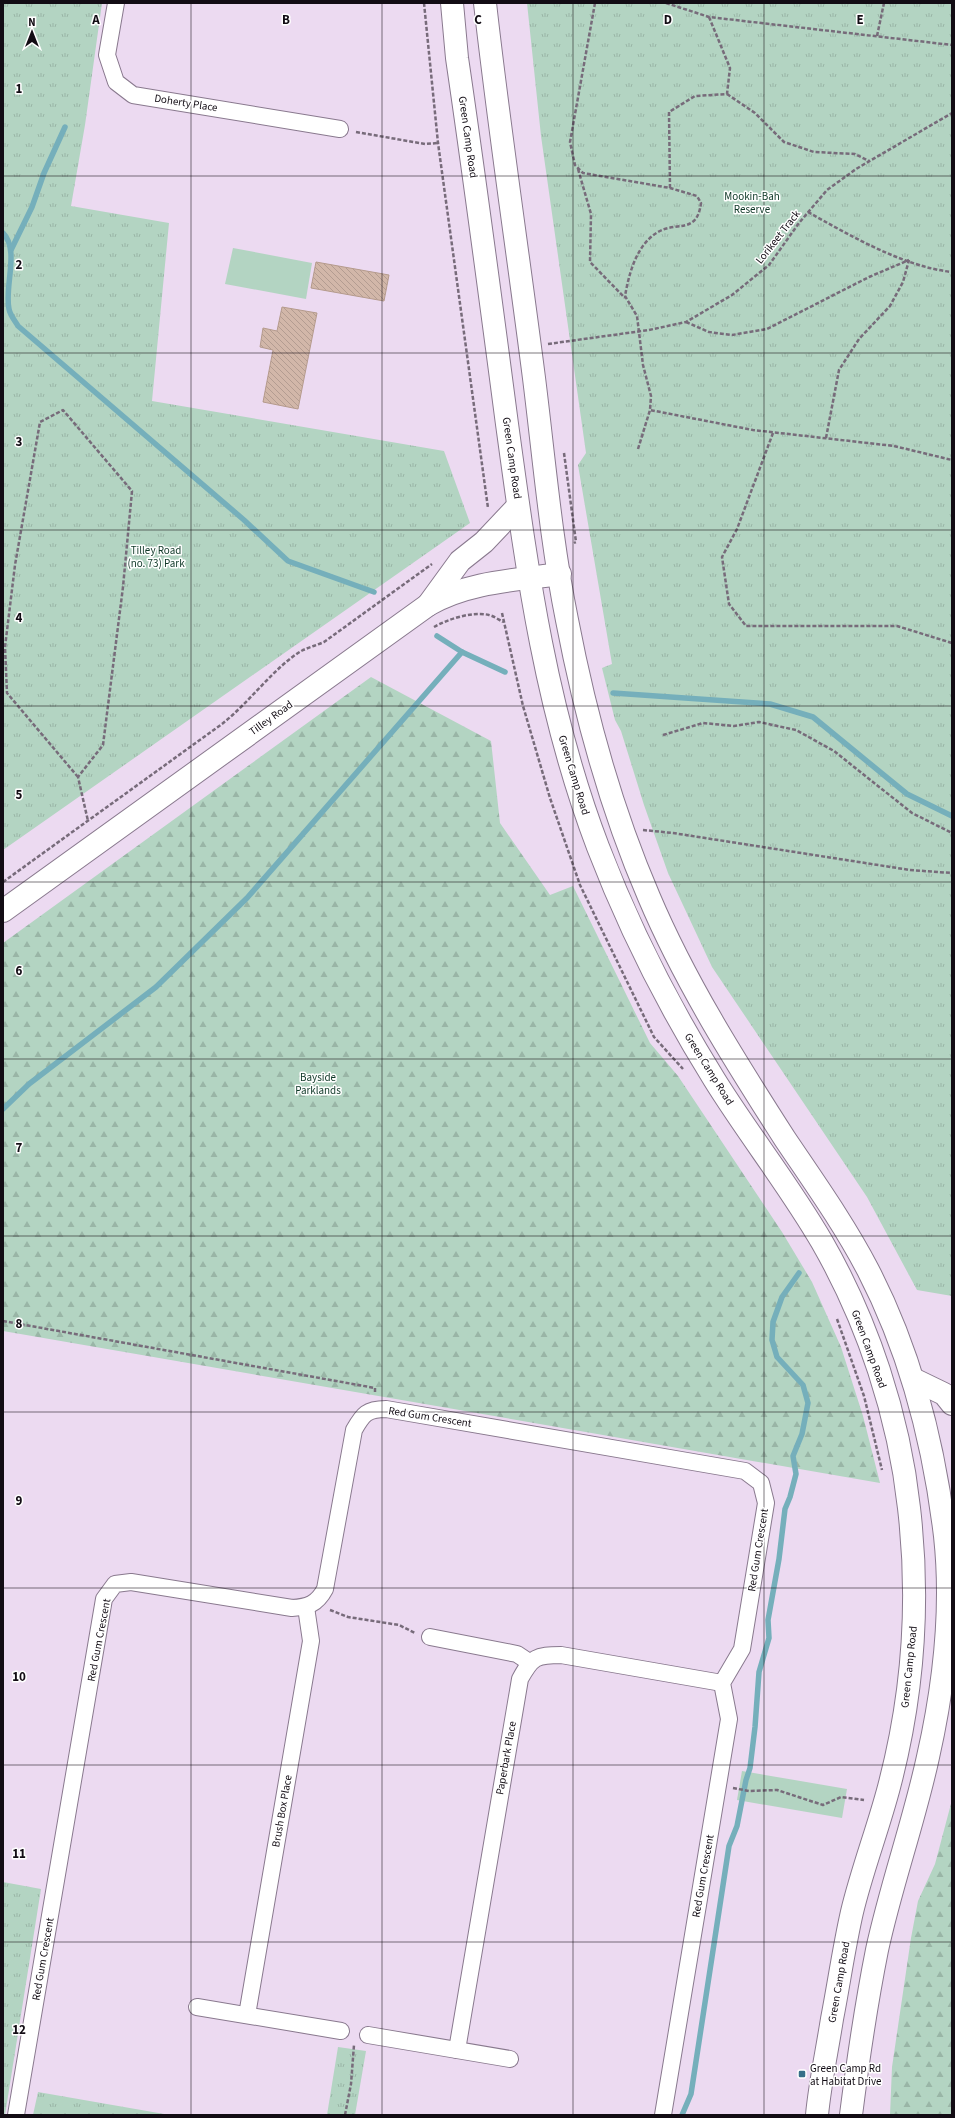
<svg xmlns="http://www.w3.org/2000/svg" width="955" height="2118" viewBox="0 0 955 2118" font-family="'Source Sans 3',sans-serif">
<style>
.green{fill:#b3d4c2}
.forest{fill:url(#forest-firs)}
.park{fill:url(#park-tufts)}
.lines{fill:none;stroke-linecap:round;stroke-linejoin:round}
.stream{stroke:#75afbb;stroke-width:5.5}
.building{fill:url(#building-back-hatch);stroke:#b59b8d}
.street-casing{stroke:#89798e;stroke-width:18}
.secondary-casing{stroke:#89798e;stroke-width:24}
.primary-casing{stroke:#89798e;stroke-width:24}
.path{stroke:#776b7a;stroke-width:2.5;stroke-dasharray:4 2;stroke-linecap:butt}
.street{stroke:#fff;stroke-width:16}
.secondary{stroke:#fff;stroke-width:22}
.primary{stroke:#fff;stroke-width:22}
.grid{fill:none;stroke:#120c14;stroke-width:1;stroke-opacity:0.55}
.poi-dot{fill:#367089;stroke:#fff;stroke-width:1.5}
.labels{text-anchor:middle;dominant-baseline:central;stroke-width:3;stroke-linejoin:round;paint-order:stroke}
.street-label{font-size:11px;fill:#120c14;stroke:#fff}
.park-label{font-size:11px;fill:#0e3726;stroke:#fff}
.poi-label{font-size:11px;fill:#120c14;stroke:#fff;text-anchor:start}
.grid-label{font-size:13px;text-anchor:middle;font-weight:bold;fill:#120c14;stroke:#fff;stroke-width:3;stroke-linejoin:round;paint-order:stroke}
</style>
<defs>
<pattern id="forest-firs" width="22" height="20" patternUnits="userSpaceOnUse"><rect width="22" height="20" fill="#b3d4c2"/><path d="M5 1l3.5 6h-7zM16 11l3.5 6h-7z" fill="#99b5a6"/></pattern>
<pattern id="park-tufts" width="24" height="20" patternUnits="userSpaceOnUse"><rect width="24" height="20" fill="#b3d4c2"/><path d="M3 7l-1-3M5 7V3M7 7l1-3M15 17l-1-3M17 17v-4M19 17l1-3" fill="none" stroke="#99b5a6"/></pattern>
<pattern id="building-back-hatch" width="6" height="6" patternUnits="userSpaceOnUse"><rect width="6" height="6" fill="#d2b7a9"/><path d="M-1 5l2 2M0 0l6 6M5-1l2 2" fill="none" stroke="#b39c91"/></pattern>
</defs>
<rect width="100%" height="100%" fill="#ecdaf1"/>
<g class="green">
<path d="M 233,248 L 312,263 L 306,299 L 225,284 Z"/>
<path d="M 742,1771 L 847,1789 L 842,1818 L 737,1800 Z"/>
</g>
<g class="forest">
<path d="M 371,677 L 491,741 L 500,823 L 550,895 L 573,886 L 650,1043 L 678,1076 L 782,1232 L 812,1282 L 841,1347 L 863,1416 L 880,1483 L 3,1331 L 3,943 Z"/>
<path d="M 952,1800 L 952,2115 L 890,2115 L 892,2067 L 911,1938 L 918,1901 L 935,1864 Z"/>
</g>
<g class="park">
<path d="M 3,3 L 102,3 L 85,125 L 71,206 L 169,223 L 152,401 L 444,451 L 470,523 L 3,850 Z"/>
<path d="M 527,3 L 952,3 L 952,1296 L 917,1290 L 867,1197 L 712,967 L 668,873 L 644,805 L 621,731 L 615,720 L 602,668 L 612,664 L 578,465 L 586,453 L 541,136 Z"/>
<path d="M 3,1882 L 41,1889 L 5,2115 L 3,2115 Z"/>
<path d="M 338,2047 L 366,2051 L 355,2115 L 327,2115 Z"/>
<path d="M 38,2092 L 170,2115 L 33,2115 Z"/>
</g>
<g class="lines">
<g class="stream">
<path d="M 3,233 C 20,250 4,287 9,309 C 10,315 15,321 18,326 L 244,520 L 288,561 L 374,592"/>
<path d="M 11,250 L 32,207 L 44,173 L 65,127"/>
<path d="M 437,636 L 462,652 L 505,672"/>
<path d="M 613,693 L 770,704 L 813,717 L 907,794 L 952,816"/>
<path d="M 3,1109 L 29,1084 L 156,987 L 247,898 L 462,652"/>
<path d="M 682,2115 L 691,2094 L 729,1846 L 737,1826 L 746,1780 L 750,1768 L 755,1727 L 759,1672 L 769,1638 L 768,1620 L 779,1559 L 785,1509 L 790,1497 L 796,1474 L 793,1456 L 802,1434 L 808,1403 L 803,1385 L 777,1357 L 772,1340 L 773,1322 L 782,1297 L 799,1273"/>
</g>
</g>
<g class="building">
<path d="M 316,262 L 389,275 L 384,301 L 311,288 Z"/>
<path d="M 282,307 L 317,313 L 298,409 L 263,402 L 273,350 L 260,347 L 263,328 L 277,331 Z"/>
</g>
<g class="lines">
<defs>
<g id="street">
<path d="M 116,3 L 107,55 L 116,82 L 133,95 L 340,129"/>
<path d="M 430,1637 L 517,1654 L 529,1662"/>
<path d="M 197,2007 L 341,2031"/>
<path d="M 247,2015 L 311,1641 L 306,1607"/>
<path d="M 368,2035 L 510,2059"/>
<path d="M 457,2050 L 520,1679 C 532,1657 536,1655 561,1655 L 722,1683"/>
<path d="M 16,2115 L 104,1599 L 115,1584 L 131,1582 L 292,1608 C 308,1607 317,1604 325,1589 L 354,1430 C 363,1414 367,1409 386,1409 L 745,1471 L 761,1483 L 766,1503 L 742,1649 L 722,1683 L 729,1719 L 663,2115"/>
</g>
<path id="secondary" d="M 3,911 L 428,605 C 467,582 516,580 560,574"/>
<g id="primary">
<path d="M 452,3 L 457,58 C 475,180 491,302 507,424 C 527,570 545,708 598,847 C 629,928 668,1005 714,1079 C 748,1134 789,1185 822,1242 C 868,1322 899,1416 909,1508 C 920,1602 913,1696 889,1787 C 878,1829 862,1870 852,1912 C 844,1947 839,1983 832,2019 C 827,2051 820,2083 817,2115"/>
<path d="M 485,3 C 499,128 518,253 534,378 C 544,458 551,541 567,620 C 585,714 611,809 649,897 C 685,982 735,1061 785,1139 C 814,1182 844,1224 868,1270 C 911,1353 934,1444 945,1536 C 953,1609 944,1686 928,1757 C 914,1822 891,1885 877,1950 C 866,2005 858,2060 851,2115"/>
<path d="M 428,605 L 460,561 L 484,542 L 518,506"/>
<path d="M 913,1379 L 944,1394 L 952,1404"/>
</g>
</defs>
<use href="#street" class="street-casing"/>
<use href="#secondary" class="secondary-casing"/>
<use href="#primary" class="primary-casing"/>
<g class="path">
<path d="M 424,3 L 438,143 L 488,508"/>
<path d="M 595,3 L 570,142 L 575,165 L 583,173 L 670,188 L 697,196 L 701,203 C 697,235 676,221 658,232 C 636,245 629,274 625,296 L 637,316 L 643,365 L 651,396 L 650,410 L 753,430 L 894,446 L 952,460"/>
<path d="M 666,3 L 709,17 L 952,45"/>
<path d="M 877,36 L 884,3"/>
<path d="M 727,94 L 755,113 L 784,142 L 814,152 L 855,154 L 869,161"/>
<path d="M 356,132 L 425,144 L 438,143"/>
<path d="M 578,169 L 591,214 L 590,262 L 625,298"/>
<path d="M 670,188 L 669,112 L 695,96 L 727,94 L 730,68 L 709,17"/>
<path d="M 808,212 C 849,235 904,267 952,272"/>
<path d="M 686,322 L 709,332 L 732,335 L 767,329 L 869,277 L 909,260"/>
<path d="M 548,344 L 649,330 L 686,322 L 732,295 L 769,265 L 799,223 L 827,190 L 856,169 L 952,113"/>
<path d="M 773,433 L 737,529 L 722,557 L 729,604 L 746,626 L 897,626 L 952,643"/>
<path d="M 826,438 L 839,370 L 859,339 L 890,306 L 903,282 L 909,260"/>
<path d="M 638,449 L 650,410"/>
<path d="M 564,453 L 576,542 L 574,543"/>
<path d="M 502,613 L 523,706 L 550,798 L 580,885 L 654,1037 L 683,1069"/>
<path d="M 434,627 C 448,619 473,611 489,615 C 494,616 499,620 503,622"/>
<path d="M 663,735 L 703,723 L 734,726 L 759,722 L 796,730 L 834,751 L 912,813 L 952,833"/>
<path d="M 78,777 L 7,693 L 5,647 L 15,565 L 40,422 L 63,410 L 132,491 L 123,587 L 103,745 L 78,777 L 88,821"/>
<path d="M 643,830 L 673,833 L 910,870 L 952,873"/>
<path d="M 3,882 L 222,724 C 249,703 276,665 303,650 C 310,647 317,645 324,642 L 432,564"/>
<path d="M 837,1319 L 864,1396 L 882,1470"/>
<path d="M 3,1321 L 375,1388 L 375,1393"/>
<path d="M 330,1610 L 348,1617 L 399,1625 L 415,1633"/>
<path d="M 733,1788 L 749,1791 L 777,1790 L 823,1805 L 841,1797 L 864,1800"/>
<path d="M 345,2115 L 351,2084 L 354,2045"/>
</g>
<use href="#street" class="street"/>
<use href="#secondary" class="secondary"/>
<use href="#primary" class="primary"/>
</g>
<path class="grid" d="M 191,3 L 191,2115M 382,3 L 382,2115M 573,3 L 573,2115M 764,3 L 764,2115M 3,176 L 952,176M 3,353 L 952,353M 3,530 L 952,530M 3,706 L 952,706M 3,882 L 952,882M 3,1059 L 952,1059M 3,1236 L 952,1236M 3,1412 L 952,1412M 3,1588 L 952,1588M 3,1765 L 952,1765M 3,1942 L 952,1942"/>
<rect class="poi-dot" x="798" y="2070" width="8" height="8" rx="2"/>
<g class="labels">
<g class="street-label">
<text transform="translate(186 103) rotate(9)">Doherty Place</text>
<text transform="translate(468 137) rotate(82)">Green Camp Road</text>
<text transform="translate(778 237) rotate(-52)">Lorikeet Track</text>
<text transform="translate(512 458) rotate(82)">Green Camp Road</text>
<text transform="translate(271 718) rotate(-36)">Tilley Road</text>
<text transform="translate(574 775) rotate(73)">Green Camp Road</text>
<text transform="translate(709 1069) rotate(58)">Green Camp Road</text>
<text transform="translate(869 1349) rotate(70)">Green Camp Road</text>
<text transform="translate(430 1417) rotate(9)">Red Gum Crescent</text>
<text transform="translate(758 1550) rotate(-81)">Red Gum Crescent</text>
<text transform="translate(99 1640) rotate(-79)">Red Gum Crescent</text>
<text transform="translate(909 1667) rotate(-84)">Green Camp Road</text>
<text transform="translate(506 1758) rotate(-80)">Paperbark Place</text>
<text transform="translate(282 1811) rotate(-80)">Brush Box Place</text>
<text transform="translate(703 1876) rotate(-80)">Red Gum Crescent</text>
<text transform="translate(43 1959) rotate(-80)">Red Gum Crescent</text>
<text transform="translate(839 1982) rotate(-80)">Green Camp Road</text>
</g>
<g class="park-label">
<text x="752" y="196">Mookin-Bah<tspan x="752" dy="13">Reserve</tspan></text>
<text x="156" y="550">Tilley Road<tspan x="156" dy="13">(no. 73) Park</tspan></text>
<text x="318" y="1077">Bayside<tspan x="318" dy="13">Parklands</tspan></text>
</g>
<g class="poi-label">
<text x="810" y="2068">Green Camp Rd<tspan x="810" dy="13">at Habitat Drive</tspan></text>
</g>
</g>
<g class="grid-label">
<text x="96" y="24">A</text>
<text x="286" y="24">B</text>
<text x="478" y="24">C</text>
<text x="668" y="24">D</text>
<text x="860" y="24">E</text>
<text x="19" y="93">1</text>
<text x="19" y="269">2</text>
<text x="19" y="446">3</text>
<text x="19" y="622">4</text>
<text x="19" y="799">5</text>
<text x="19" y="975">6</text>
<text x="19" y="1152">7</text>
<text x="19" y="1328">8</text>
<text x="19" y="1505">9</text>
<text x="19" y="1681">10</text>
<text x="19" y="1858">11</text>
<text x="19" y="2034">12</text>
</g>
<rect width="955" height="2118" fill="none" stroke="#120c14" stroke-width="8"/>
<g transform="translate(32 32)" stroke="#ffffff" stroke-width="3" paint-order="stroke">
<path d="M0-3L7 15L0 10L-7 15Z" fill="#120c14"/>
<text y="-6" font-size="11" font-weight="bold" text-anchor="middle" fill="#120c14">N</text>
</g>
</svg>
